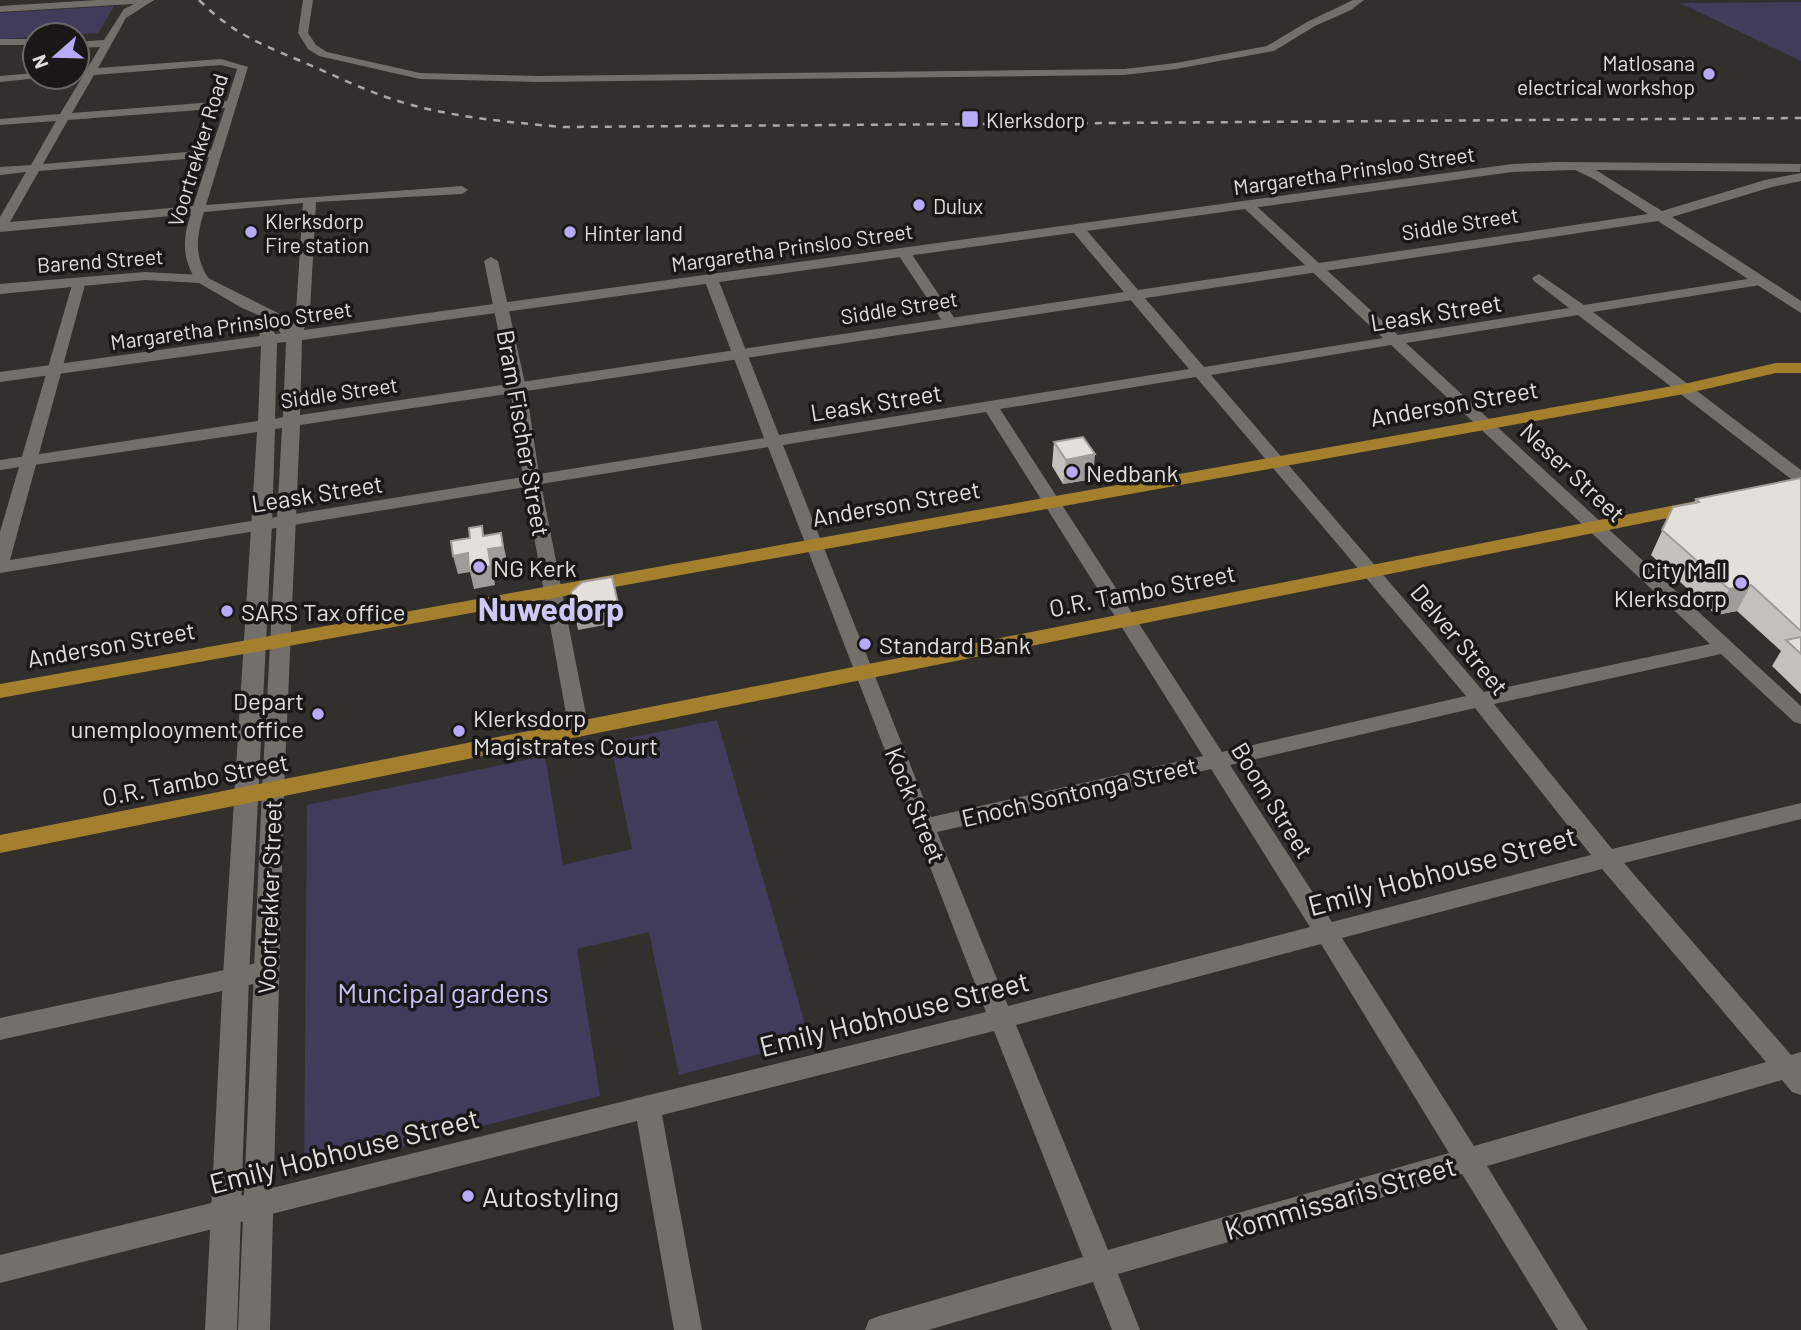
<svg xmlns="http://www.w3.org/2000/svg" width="1801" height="1330" viewBox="0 0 1801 1330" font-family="Barlow,sans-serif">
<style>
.green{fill:#413c5c}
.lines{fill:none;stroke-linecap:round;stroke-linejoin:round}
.street{fill:#73706c;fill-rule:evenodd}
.secondary{fill:#73706c;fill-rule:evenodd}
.primary{fill:#a47f2d;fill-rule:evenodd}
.rail{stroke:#aaa8a6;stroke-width:2.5;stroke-dasharray:7 7;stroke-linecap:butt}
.wall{fill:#c3c1bc}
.shaded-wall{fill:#9f9d99}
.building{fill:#e3e0db;stroke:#9f9d99;stroke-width:2}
.poi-dot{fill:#b7abf8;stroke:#191816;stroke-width:2.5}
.labels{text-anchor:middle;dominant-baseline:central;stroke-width:7;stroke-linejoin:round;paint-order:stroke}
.far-poi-label{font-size:21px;fill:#e0dedc;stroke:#191816;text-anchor:start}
.far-street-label{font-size:21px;fill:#e0dedc;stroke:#191816}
.street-label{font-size:24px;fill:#e0dedc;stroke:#191816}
.poi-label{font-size:24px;fill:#e0dedc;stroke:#191816;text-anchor:start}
.near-street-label{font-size:28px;fill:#e0dedc;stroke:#191816}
.near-park-label{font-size:28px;fill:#c7bff6;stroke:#191816}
.near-poi-label{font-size:28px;fill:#e0dedc;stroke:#191816;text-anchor:start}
.district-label{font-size:32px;font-weight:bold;fill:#cec9f4;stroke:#191816}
</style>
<rect width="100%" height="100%" fill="#32302c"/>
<g class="green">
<path d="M 1801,2 L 1801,61 L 1680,3 Z"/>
<path d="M 114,6 L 98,33 L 0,39 L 0,13 Z"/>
<path d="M 717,720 L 810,1041 L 679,1075 L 649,932 L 577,949 L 600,1096 L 304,1172 L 307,805 L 545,756 L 563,865 L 632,849 L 610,742 Z"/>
</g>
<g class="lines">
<g class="street">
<path d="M 142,0 L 154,0 L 126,18 L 98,68 L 221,59 L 248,67 L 206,205 L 462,186 L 468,190 L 462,194 L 316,202 L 310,312 L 301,338 L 294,342 L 287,338 L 296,312 L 303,203 L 204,212 C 196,237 194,257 209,279 L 202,283 L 197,282 C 182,259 182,239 191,214 L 0,232 L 0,217 L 26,172 L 0,175 L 0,167 L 31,165 L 56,121 L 0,125 L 0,119 L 60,114 L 83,76 L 77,76 L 77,70 L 87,69 L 100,47 L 77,48 L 77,42 L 104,40 L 124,9 ZM 221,65 L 237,69 L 227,101 L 72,113 L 94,75 ZM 225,108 L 211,150 L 43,164 L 68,120 ZM 209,157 L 193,206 L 10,222 L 39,171 Z"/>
<path d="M 303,0 L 313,0 L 308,33 L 316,45 L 327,52 L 420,73 L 539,76 L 1124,69 L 1176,63 L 1267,46 L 1307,22 L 1353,0 L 1364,0 L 1351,10 L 1315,26 L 1274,51 L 1176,69 L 1124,75 L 539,82 L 420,79 L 319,56 L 308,49 L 298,33 Z"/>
<rect x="0" y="39" width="35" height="6"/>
<path d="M 35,73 L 35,77 L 39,78 L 0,82 L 0,76 Z"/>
<path d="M 1249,202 L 1253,203 L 1398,335 L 1569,308 L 1534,281 L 1532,278 L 1539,274 L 1584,305 L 1760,277 L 1767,281 L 1760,285 L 1593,312 L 1801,470 L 1801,483 L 1795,482 L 1578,315 L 1406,343 L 1801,706 L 1801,724 L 1794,722 L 1721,654 L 1494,704 L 1612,849 L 1801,803 L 1801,819 L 1624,863 L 1791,1055 L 1801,1052 L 1801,1095 L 1792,1092 L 1782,1080 L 1487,1166 L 1588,1330 L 1558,1330 L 1462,1174 L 1118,1274 L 1140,1330 L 1112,1330 L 1093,1282 L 928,1330 L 865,1330 L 869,1320 L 879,1316 L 1083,1257 L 994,1031 L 662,1115 L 702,1330 L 674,1330 L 637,1121 L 0,1283 L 0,1255 L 986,1012 L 768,447 L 541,484 L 589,730 L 586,735 L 579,737 L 572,735 L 569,730 L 525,487 L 0,573 L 0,532 L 74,278 L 84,278 L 86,281 L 10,560 L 523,477 L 510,388 L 484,261 L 491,257 L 498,261 L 526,388 L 539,474 L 764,438 L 704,279 L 711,275 L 718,279 L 779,435 L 1189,369 L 1073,232 L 1072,229 L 1078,225 L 1083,226 L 1204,367 L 1383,338 L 1245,209 L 1245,203 ZM 1391,345 L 1710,644 L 1484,692 L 1211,375 ZM 1196,377 L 1466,696 L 1222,752 L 1000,409 ZM 986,412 L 1203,756 L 931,817 L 783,445 ZM 1475,708 L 1591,855 L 1332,922 L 1230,765 ZM 1211,769 L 1310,927 L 1008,1006 L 937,832 ZM 1602,869 L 1766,1062 L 1474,1146 L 1342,938 ZM 1321,944 L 1449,1153 L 1108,1250 L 1016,1025 Z"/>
<path d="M 904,249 L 909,250 L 957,322 L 955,325 L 950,326 L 943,322 L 897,253 Z"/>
<path d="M 267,961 L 275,964 L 279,971 L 275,978 L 267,981 L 0,1040 L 0,1018 Z"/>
</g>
<g class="secondary">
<path d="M 97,0 L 154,0 L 149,3 L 0,12 L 0,6 Z"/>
<path d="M 1557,162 L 1801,164 L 1800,172 L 1596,170 L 1662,211 L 1765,180 L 1801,173 L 1801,181 L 1772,187 L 1672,217 L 1801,301 L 1801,313 L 1658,221 L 300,425 L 284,790 L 270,1330 L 238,1330 L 262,790 L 282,428 L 275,429 L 272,524 L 249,976 L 237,1330 L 205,1330 L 223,976 L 257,432 L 0,470 L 0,460 L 258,421 L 261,346 L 0,382 L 0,372 L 260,336 L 258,328 L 266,323 L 272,325 L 275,334 L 281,333 L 270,320 L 242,308 L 199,283 L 145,280 L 0,294 L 0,284 L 145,272 L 202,275 L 280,314 L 297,331 L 1512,164 ZM 1575,170 L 1594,179 L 1648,214 L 300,415 L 302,340 L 1512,172 ZM 286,342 L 283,417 L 275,419 L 277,343 Z"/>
</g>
<g class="primary">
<path d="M 1776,363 L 1801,363 L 1801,373 L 1776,373 L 1684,394 L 0,698 L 0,684 L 1684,384 Z"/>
<path d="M 1696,501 L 1705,507 L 1703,511 L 0,853 L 0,835 Z"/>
</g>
<path class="rail" d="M 199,0 C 233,34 261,44 303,62 C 338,77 372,94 408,104 C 458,118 510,122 561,127 L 1801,118"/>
</g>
<g class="wall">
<path d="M 1054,442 L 1093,479 L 1063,484 L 1052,466 Z"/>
<path d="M 1801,478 L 1801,694 L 1772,666 L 1781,651 L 1737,611 L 1716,615 L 1651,555 L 1673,507 L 1694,503 L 1696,499 Z"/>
</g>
<g class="shaded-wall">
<path d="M 1095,454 L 1093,479 L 1063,484 L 1066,460 Z"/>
<path d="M 501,533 L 508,566 L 493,568 L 495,585 L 474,589 L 470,572 L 458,574 L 453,556 L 488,549 Z"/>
<path d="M 1751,585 L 1737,611 L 1716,615 L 1729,589 Z"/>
<path d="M 618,603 L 621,622 L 578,630 L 574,611 Z"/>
</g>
<g class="building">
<path d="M 1083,437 L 1095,454 L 1066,460 L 1054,442 Z"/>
<path d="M 1801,478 L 1801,631 L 1751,585 L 1729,589 L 1662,530 L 1673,507 L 1699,502 L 1696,499 Z"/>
<path d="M 482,526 L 483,536 L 501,533 L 503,547 L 488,549 L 491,566 L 469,570 L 468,553 L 453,556 L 451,541 L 470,538 L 469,528 Z"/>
<path d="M 612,577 L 618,603 L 574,611 L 571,592 L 582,582 Z"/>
<path d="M 1801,637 L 1801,654 L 1786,640 Z"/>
</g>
<g class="poi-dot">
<circle cx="1709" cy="74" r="7"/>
<rect x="961" y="110" width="18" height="18" rx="3.5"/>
<circle cx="919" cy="205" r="7"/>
<circle cx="251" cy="232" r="7"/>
<circle cx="570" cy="232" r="7"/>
<circle cx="1072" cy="472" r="7"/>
<circle cx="479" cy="567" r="7"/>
<circle cx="1741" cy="583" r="7"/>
<circle cx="227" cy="611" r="7"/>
<circle cx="865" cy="644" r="7"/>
<circle cx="318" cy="714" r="7"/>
<circle cx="459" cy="731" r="7"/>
<circle cx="468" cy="1196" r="7"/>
</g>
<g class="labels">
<g class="far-poi-label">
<text x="1695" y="62" text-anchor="end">Matlosana<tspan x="1695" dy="24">electrical workshop</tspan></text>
<text x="986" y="119">Klerksdorp</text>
<text x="933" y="205">Dulux</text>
<text x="265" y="220">Klerksdorp<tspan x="265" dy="24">Fire station</tspan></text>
<text x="584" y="232">Hinter land</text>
</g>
<g class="far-street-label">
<text transform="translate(197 150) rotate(-73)">Voortrekker Road</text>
<text transform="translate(1354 170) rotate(-8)">Margaretha Prinsloo Street</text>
<text transform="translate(1460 223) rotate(-9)">Siddle Street</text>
<text transform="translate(792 247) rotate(-8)">Margaretha Prinsloo Street</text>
<text transform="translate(100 260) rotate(-4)">Barend Street</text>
<text transform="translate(899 307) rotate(-9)">Siddle Street</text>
<text transform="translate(231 325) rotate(-8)">Margaretha Prinsloo Street</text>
<text transform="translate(339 392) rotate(-8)">Siddle Street</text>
</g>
<g class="street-label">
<text transform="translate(1436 312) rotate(-9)">Leask Street</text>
<text transform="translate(876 402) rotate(-9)">Leask Street</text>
<text transform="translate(1454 403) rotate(-10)">Anderson Street</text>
<text transform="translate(524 433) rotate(80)">Bram Fischer Street</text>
<text transform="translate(1573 472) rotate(43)">Neser Street</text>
<text transform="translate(317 493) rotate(-9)">Leask Street</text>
<text transform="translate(896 503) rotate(-10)">Anderson Street</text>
<text transform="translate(1142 590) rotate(-11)">O.R. Tambo Street</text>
<text transform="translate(1460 639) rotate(50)">Delver Street</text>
<text transform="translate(111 644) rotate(-10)">Anderson Street</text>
<text transform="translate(195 779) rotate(-11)">O.R. Tambo Street</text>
<text transform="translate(1079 791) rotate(-13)">Enoch Sontonga Street</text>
<text transform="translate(1273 800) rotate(58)">Boom Street</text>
<text transform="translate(916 805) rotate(68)">Kock Street</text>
<text transform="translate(269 897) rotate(-88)">Voortrekker Street</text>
</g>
<g class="poi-label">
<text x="1086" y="472">Nedbank</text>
<text x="493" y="567">NG Kerk</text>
<text x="1727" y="569" text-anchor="end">City Mall<tspan x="1727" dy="28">Klerksdorp</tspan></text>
<text x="241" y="611">SARS Tax office</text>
<text x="879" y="644">Standard Bank</text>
<text x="304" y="700" text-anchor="end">Depart<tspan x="304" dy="28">unemplooyment office</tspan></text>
<text x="473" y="717">Klerksdorp<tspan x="473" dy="28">Magistrates Court</tspan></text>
</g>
<g class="near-street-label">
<text transform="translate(1442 870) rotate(-15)">Emily Hobhouse Street</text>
<text transform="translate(894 1013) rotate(-14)">Emily Hobhouse Street</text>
<text transform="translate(344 1150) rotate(-14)">Emily Hobhouse Street</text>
<text transform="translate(1340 1197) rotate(-16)">Kommissaris Street</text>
</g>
<g class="near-park-label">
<text x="443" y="992">Muncipal gardens</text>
</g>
<g class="near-poi-label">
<text x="482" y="1196">Autostyling</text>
</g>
<g class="district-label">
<text x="551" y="608">Nuwedorp</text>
</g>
</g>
<g transform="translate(56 56) rotate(250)"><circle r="33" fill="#191816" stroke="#696765" stroke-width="2"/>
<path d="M0-5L12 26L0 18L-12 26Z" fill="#b7abf8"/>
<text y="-10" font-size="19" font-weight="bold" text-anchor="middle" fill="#e0dedc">N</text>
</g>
</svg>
